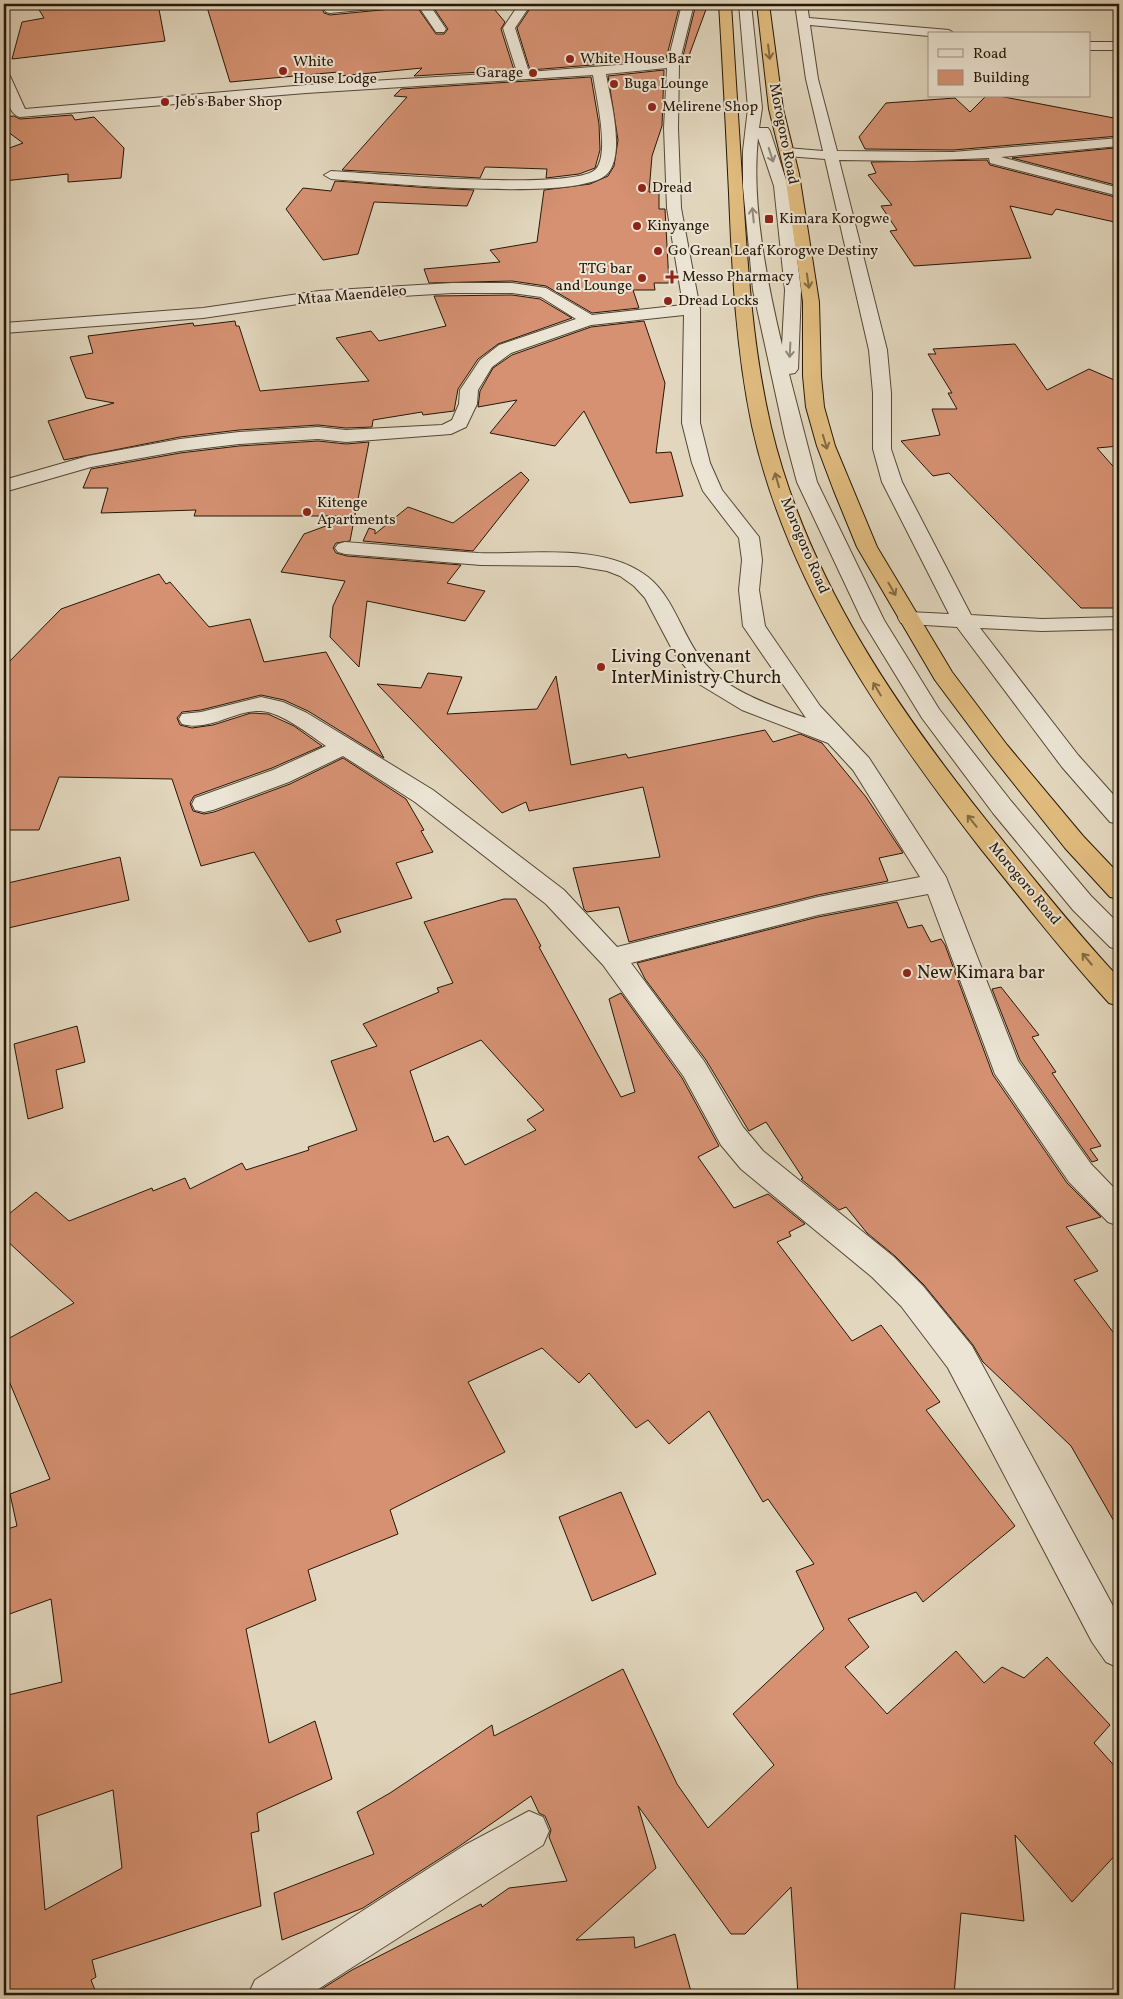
<svg xmlns="http://www.w3.org/2000/svg" width="1123" height="1999" viewBox="0 0 1123 1999" font-family="Vollkorn,serif">
<style>
.building{fill:#d59172;stroke:#261706;fill-rule:evenodd}
.lines{fill:none;stroke-linecap:round;stroke-linejoin:round}
.minor-casing{stroke:#554734;stroke-width:2}
.highway-casing{stroke:#261706;stroke-width:2}
.minor{fill:#ece5d5;fill-rule:evenodd}
.highway{fill:#e1bc7f;fill-rule:evenodd}
.oneway{stroke:#846a42}
.oneway2{stroke:#938878}
.poi-dot{fill:#8f2418;stroke:#ece5d5;stroke-width:2}
.labels{text-anchor:middle;dominant-baseline:central;stroke-width:4;stroke-linejoin:round;paint-order:stroke}
.far-poi-label{font-size:15px;fill:#261706;stroke:#ece5d5;text-anchor:start}
.far-street-label{font-size:15px;fill:#261706;stroke:#ece5d5}
.poi-label{font-size:18px;fill:#261706;stroke:#ece5d5;text-anchor:start}
</style>
<rect width="100%" height="100%" fill="#e2d7be"/>
<filter id="stains"><feTurbulence type="fractalNoise" baseFrequency=".004" numOctaves="4"/><feColorMatrix values="0 0 0 0 .2 0 0 0 0 .09 0 0 0 0 .02 0 0 0 .5 -.17"/></filter>
<radialGradient id="worn" r=".72"><stop offset=".6" stop-color="#630" stop-opacity="0"/><stop offset="1" stop-color="#630" stop-opacity=".3"/></radialGradient>
<g class="building">
<path d="M 72,4 L 158,4 L 165,41 L 12,59 L 22,22 L 44,18 L 38,8 Z"/>
<path d="M 206,4 L 320,4 L 324,13 L 330,15 L 391,9 L 399,4 L 415,4 L 436,34 L 444,34 L 448,29 L 431,4 L 490,4 L 505,22 L 501,29 L 514,70 L 414,76 L 422,68 L 340,76 L 338,72 L 230,82 Z"/>
<path d="M 533,4 L 570,6 L 606,4 L 680,4 L 666,59 L 530,70 L 517,28 Z"/>
<path d="M 696,4 L 708,4 L 687,61 L 682,60 Z"/>
<path d="M 664,70 L 662,126 L 652,156 L 649,192 L 659,192 L 659,209 L 665,209 L 669,283 L 654,283 L 655,290 L 633,290 L 639,308 L 592,313 L 546,286 L 512,281 L 429,283 L 424,269 L 500,262 L 490,250 L 537,242 L 544,190 L 590,184 L 608,176 L 614,166 L 618,140 L 608,76 Z"/>
<path d="M 591,77 L 599,124 L 600,150 L 595,168 L 579,174 L 546,178 L 547,169 L 485,167 L 480,178 L 342,170 L 407,97 L 394,96 L 401,89 Z"/>
<path d="M 986,96 L 999,96 L 1119,119 L 1119,136 L 953,150 L 865,149 L 859,137 L 886,103 L 955,98 L 970,112 Z"/>
<path d="M 72,115 L 75,120 L 94,117 L 124,148 L 121,178 L 68,182 L 68,174 L 4,181 L 4,150 L 23,143 L 4,129 L 4,117 L 14,116 L 20,119 Z"/>
<path d="M 1114,148 L 1119,153 L 1119,186 L 1012,158 Z"/>
<path d="M 987,160 L 990,165 L 1119,198 L 1119,223 L 1056,209 L 1052,215 L 1010,206 L 1031,258 L 914,266 L 890,231 L 897,230 L 881,206 L 892,205 L 868,175 L 876,173 L 871,162 Z"/>
<path d="M 335,181 L 431,188 L 474,190 L 467,206 L 374,202 L 358,254 L 323,260 L 286,209 L 303,188 L 331,191 Z"/>
<path d="M 512,295 L 540,299 L 572,318 L 498,344 L 478,359 L 458,389 L 454,411 L 423,415 L 422,412 L 373,420 L 372,427 L 346,428 L 318,425 L 239,430 L 180,437 L 64,460 L 48,421 L 114,403 L 86,398 L 70,357 L 93,353 L 88,336 L 193,323 L 194,326 L 235,321 L 236,326 L 239,326 L 260,391 L 369,381 L 336,338 L 371,331 L 379,341 L 446,326 L 434,296 Z"/>
<path d="M 644,321 L 665,383 L 656,453 L 671,452 L 683,496 L 630,503 L 584,411 L 555,446 L 490,433 L 517,400 L 478,407 L 480,391 L 493,368 L 512,355 L 591,327 Z"/>
<path d="M 1015,344 L 1047,390 L 1089,369 L 1119,382 L 1119,446 L 1097,448 L 1119,473 L 1119,608 L 1081,608 L 949,473 L 933,476 L 901,441 L 940,435 L 932,409 L 957,409 L 948,393 L 952,393 L 928,354 L 936,354 L 933,349 Z"/>
<path d="M 318,441 L 346,444 L 369,442 L 350,541 L 336,543 L 333,548 L 336,553 L 347,556 L 461,565 L 447,583 L 485,591 L 465,621 L 367,601 L 359,667 L 330,637 L 333,606 L 345,581 L 281,572 L 304,534 L 353,516 L 194,516 L 196,510 L 101,513 L 108,488 L 83,488 L 91,469 L 180,453 L 239,446 Z"/>
<path d="M 521,472 L 529,480 L 473,551 L 363,541 L 369,528 L 375,530 L 375,534 L 408,507 L 453,523 Z"/>
<path d="M 159,574 L 166,584 L 170,582 L 209,627 L 250,619 L 264,662 L 326,652 L 384,758 L 308,711 L 284,700 L 261,695 L 201,710 L 182,712 L 177,718 L 180,725 L 192,728 L 213,725 L 251,713 L 268,714 L 294,726 L 322,746 L 272,768 L 194,796 L 190,803 L 193,811 L 204,814 L 214,812 L 290,784 L 343,758 L 406,799 L 424,830 L 421,831 L 433,852 L 396,863 L 412,898 L 336,920 L 341,932 L 309,942 L 254,852 L 201,866 L 172,779 L 59,777 L 39,830 L 4,830 L 4,667 L 61,609 Z"/>
<path d="M 428,673 L 462,677 L 447,714 L 537,709 L 556,676 L 571,765 L 626,754 L 628,758 L 765,730 L 773,742 L 800,734 L 822,743 L 866,797 L 903,853 L 879,858 L 888,881 L 818,895 L 629,942 L 619,907 L 587,912 L 584,909 L 573,868 L 660,857 L 643,787 L 529,811 L 526,802 L 502,813 L 377,684 L 421,688 Z"/>
<path d="M 120,857 L 129,900 L 4,929 L 4,895 L 8,883 Z"/>
<path d="M 504,899 L 516,899 L 541,946 L 539,947 L 621,1097 L 635,1092 L 609,999 L 621,993 L 682,1078 L 719,1146 L 698,1157 L 734,1208 L 768,1194 L 805,1224 L 789,1232 L 791,1236 L 777,1242 L 852,1341 L 881,1325 L 940,1402 L 926,1410 L 1015,1526 L 923,1602 L 916,1592 L 848,1619 L 869,1647 L 845,1667 L 887,1714 L 956,1651 L 984,1683 L 1002,1667 L 1024,1678 L 1047,1657 L 1110,1725 L 1094,1743 L 1119,1771 L 1119,1851 L 1072,1902 L 1015,1835 L 1024,1921 L 961,1913 L 954,1995 L 798,1995 L 791,1887 L 745,1934 L 731,1934 L 638,1806 L 656,1868 L 576,1940 L 634,1937 L 635,1948 L 675,1934 L 692,1995 L 312,1995 L 352,1970 L 481,1904 L 482,1907 L 509,1888 L 567,1881 L 549,1837 L 551,1830 L 545,1816 L 539,1813 L 531,1796 L 458,1847 L 363,1908 L 282,1940 L 274,1893 L 374,1854 L 357,1812 L 390,1793 L 492,1725 L 494,1736 L 623,1669 L 677,1784 L 708,1828 L 774,1765 L 733,1714 L 824,1629 L 796,1571 L 814,1564 L 768,1499 L 763,1502 L 709,1411 L 669,1444 L 648,1420 L 636,1428 L 589,1373 L 579,1383 L 542,1348 L 468,1382 L 505,1452 L 390,1510 L 398,1534 L 308,1570 L 316,1600 L 246,1629 L 269,1743 L 315,1721 L 332,1779 L 257,1813 L 259,1831 L 251,1833 L 261,1906 L 92,1960 L 96,1977 L 91,1980 L 97,1995 L 4,1995 L 4,1696 L 62,1682 L 51,1599 L 4,1616 L 4,1530 L 17,1526 L 10,1494 L 50,1479 L 4,1369 L 4,1341 L 74,1303 L 4,1238 L 4,1218 L 36,1192 L 69,1221 L 152,1188 L 153,1191 L 185,1178 L 190,1189 L 242,1163 L 246,1170 L 309,1150 L 308,1147 L 357,1130 L 331,1061 L 377,1046 L 363,1024 L 439,992 L 437,988 L 453,983 L 424,922 ZM 481,1040 L 544,1110 L 527,1120 L 536,1130 L 465,1165 L 448,1136 L 434,1142 L 410,1071 ZM 113,1790 L 122,1868 L 45,1910 L 37,1816 Z"/>
<path d="M 897,902 L 908,928 L 922,925 L 931,942 L 941,939 L 945,945 L 993,1075 L 1067,1183 L 1101,1217 L 1066,1227 L 1098,1271 L 1074,1280 L 1119,1340 L 1119,1530 L 1071,1446 L 983,1362 L 973,1345 L 924,1285 L 895,1256 L 867,1233 L 846,1207 L 839,1210 L 801,1179 L 803,1178 L 766,1122 L 749,1131 L 706,1060 L 645,979 L 637,963 L 818,917 Z"/>
<path d="M 1001,987 L 1039,1035 L 1032,1037 L 1056,1072 L 1052,1073 L 1101,1146 L 1090,1149 L 1098,1160 L 1092,1162 L 1020,1060 L 992,989 Z"/>
<path d="M 77,1026 L 85,1062 L 56,1070 L 63,1108 L 28,1119 L 14,1044 Z"/>
<path d="M 621,1492 L 656,1574 L 592,1601 L 559,1517 Z"/>
</g>
<g class="lines">
<defs>
<g id="minor">
<path d="M 322,4 L 334,4 L 334,6 L 397,4 L 391,7 L 330,13 L 326,12 Z"/>
<path d="M 417,4 L 429,4 L 446,29 L 444,32 L 436,32 Z"/>
<path d="M 519,4 L 531,4 L 515,28 L 529,72 L 668,61 L 682,4 L 694,4 L 679,64 L 678,128 L 681,208 L 700,309 L 700,423 L 710,463 L 722,490 L 759,537 L 762,560 L 759,590 L 765,626 L 820,706 L 869,758 L 946,877 L 1018,1061 L 1091,1164 L 1119,1193 L 1119,1226 L 1108,1222 L 1069,1182 L 995,1074 L 928,894 L 818,915 L 631,963 L 704,1061 L 743,1127 L 763,1151 L 894,1257 L 923,1286 L 972,1346 L 1119,1617 L 1119,1668 L 1106,1662 L 1092,1642 L 948,1368 L 901,1306 L 872,1277 L 741,1169 L 721,1145 L 684,1077 L 603,965 L 546,904 L 415,802 L 343,756 L 289,782 L 213,810 L 204,812 L 195,810 L 192,804 L 195,798 L 273,770 L 326,746 C 310,735 281,712 261,711 C 234,710 210,732 182,724 L 179,719 L 182,714 L 201,712 L 261,697 L 283,702 L 307,713 L 433,790 L 564,890 L 617,947 L 818,897 L 920,877 L 853,770 L 828,743 L 742,710 L 699,684 L 674,653 L 645,598 L 634,586 L 620,576 L 607,571 L 577,566 L 481,565 L 345,554 L 338,552 L 335,548 L 338,544 L 345,542 C 389,545 433,550 478,553 C 530,555 604,542 648,577 C 672,596 680,628 697,653 C 720,689 767,704 806,718 L 743,626 L 739,590 L 742,560 L 739,538 L 703,491 L 692,463 L 682,423 L 684,315 L 591,325 L 511,353 L 492,367 L 478,390 L 477,404 L 466,427 L 451,434 L 346,442 L 318,439 L 239,444 L 180,451 L 91,467 L 4,492 L 4,480 L 88,456 L 180,439 L 239,432 L 318,427 L 346,430 L 442,425 L 452,420 L 459,404 L 460,390 L 480,360 L 499,345 L 576,319 L 541,297 L 512,293 L 452,293 L 319,301 L 203,318 L 4,333 L 4,323 L 203,308 L 319,291 L 452,283 L 512,283 L 546,288 L 592,315 L 683,305 L 667,208 L 664,128 L 667,68 L 606,74 C 610,99 626,154 607,174 C 579,203 377,182 331,179 L 324,175 L 331,171 C 371,173 574,192 596,169 C 610,152 596,96 593,75 L 306,93 L 20,117 C 6,114 3,84 4,72 L 10,76 L 25,109 L 306,85 L 517,72 L 503,28 Z"/>
<path d="M 739,4 L 751,4 L 762,108 L 759,128 L 768,128 L 770,131 L 788,186 L 801,290 L 798,369 L 795,373 L 789,374 L 817,482 L 884,620 L 939,709 L 1011,801 L 1091,896 L 1119,924 L 1119,950 L 1110,947 L 1073,910 L 993,813 L 922,718 L 862,620 L 797,482 L 785,437 L 753,290 L 743,187 L 743,151 L 748,108 ZM 758,138 L 774,186 L 785,290 L 782,345 C 767,282 751,202 758,138 Z"/>
<path d="M 795,4 L 807,4 L 809,18 L 949,30 L 955,34 L 929,34 L 929,36 L 810,25 L 818,79 L 837,151 L 953,152 L 1119,138 L 1119,146 L 1001,157 L 1119,188 L 1119,196 L 990,163 L 989,158 L 912,161 L 839,160 L 887,350 L 891,393 L 891,449 L 902,482 L 971,615 L 1042,619 L 1119,617 L 1119,629 L 1042,631 L 980,628 L 1078,755 L 1119,801 L 1119,824 L 1110,822 L 1062,767 L 957,627 L 909,624 L 901,623 L 898,618 L 901,613 L 909,612 L 949,614 L 882,482 L 873,449 L 873,393 L 869,350 L 825,159 L 787,156 L 780,152 L 787,148 L 823,151 L 806,79 Z"/>
<rect x="1089" y="42" width="30" height="8"/>
<path d="M 529,1811 L 543,1817 L 549,1831 L 543,1845 L 309,1995 L 248,1995 L 255,1980 L 465,1845 Z"/>
</g>
<g id="highway">
<path d="M 719,4 L 731,4 C 735,67 739,131 743,194 C 748,272 753,350 771,427 C 808,583 903,718 1003,841 C 1041,888 1078,934 1119,978 L 1119,1006 L 1109,1003 C 1064,954 1023,901 981,849 C 883,723 787,584 752,426 C 736,349 732,271 729,193 C 726,130 723,67 719,4 Z"/>
<path d="M 757,4 L 769,4 L 783,109 L 799,174 L 819,302 L 821,376 L 824,407 L 835,446 L 877,547 L 952,672 L 1007,745 L 1083,836 L 1119,874 L 1119,899 L 1110,897 L 1065,848 L 991,755 L 935,680 L 857,547 L 834,491 L 817,446 L 806,407 L 803,376 L 803,302 L 785,174 L 769,109 Z"/>
</g>
</defs>
<use href="#minor" class="minor-casing"/>
<use href="#highway" class="highway-casing"/>
<use href="#minor" class="minor"/>
<use href="#highway" class="highway"/>
</g>
<defs><path id="oneway-shaft" d="M-6 0H5M1.5-3L5.5 0L1.5 3" fill="none" stroke-width="1.6" stroke-linecap="round" stroke-linejoin="round" transform="scale(1.25)"/></defs>
<g class="oneway">
<use href="#oneway-shaft" transform="translate(769 52) rotate(83)"/>
<use href="#oneway-shaft" transform="translate(808 281) rotate(81)"/>
<use href="#oneway-shaft" transform="translate(825 442) rotate(73)"/>
<use href="#oneway-shaft" transform="translate(777 480) rotate(-106)"/>
<use href="#oneway-shaft" transform="translate(892 589) rotate(60)"/>
<use href="#oneway-shaft" transform="translate(877 689) rotate(-121)"/>
<use href="#oneway-shaft" transform="translate(972 821) rotate(-129)"/>
<use href="#oneway-shaft" transform="translate(1087 959) rotate(-130)"/>
</g>
<g class="oneway2">
<use href="#oneway-shaft" transform="translate(771 155) rotate(72)"/>
<use href="#oneway-shaft" transform="translate(753 215) rotate(-96)"/>
<use href="#oneway-shaft" transform="translate(790 350) rotate(93)"/>
</g>
<g class="poi-dot">
<circle cx="570" cy="59" r="5"/>
<circle cx="283" cy="71" r="5"/>
<circle cx="533" cy="73" r="5"/>
<circle cx="614" cy="84" r="5"/>
<circle cx="165" cy="102" r="5"/>
<circle cx="652" cy="107" r="5"/>
<circle cx="642" cy="188" r="5"/>
<rect x="764" y="214" width="10" height="10" rx="2.5"/>
<circle cx="637" cy="226" r="5"/>
<circle cx="658" cy="251" r="5"/>
<path d="M669.5 269.5h5v5h5v5h-5v5h-5v-5h-5v-5h5z"/>
<circle cx="642" cy="278" r="5"/>
<circle cx="668" cy="301" r="5"/>
<circle cx="307" cy="512" r="5"/>
<circle cx="601" cy="667" r="5"/>
<circle cx="907" cy="973" r="5"/>
</g>
<g class="labels">
<g class="far-poi-label">
<text x="580" y="59">White House Bar</text>
<text x="293" y="62">White<tspan x="293" dy="17">House Lodge</tspan></text>
<text x="523" y="73" text-anchor="end">Garage</text>
<text x="624" y="84">Buga Lounge</text>
<text x="175" y="102">Jeb's Baber Shop</text>
<text x="662" y="107">Melirene Shop</text>
<text x="652" y="188">Dread</text>
<text x="779" y="219">Kimara Korogwe</text>
<text x="647" y="226">Kinyange</text>
<text x="668" y="251">Go Grean Leaf Korogwe Destiny</text>
<text x="632" y="269" text-anchor="end">TTG bar<tspan x="632" dy="17">and Lounge</tspan></text>
<text x="682" y="277">Messo Pharmacy</text>
<text x="678" y="301">Dread Locks</text>
<text x="317" y="503">Kitenge<tspan x="317" dy="17">Apartments</tspan></text>
</g>
<g class="far-street-label">
<text transform="translate(783 134) rotate(79)">Morogoro Road</text>
<text transform="translate(352 296) rotate(-5)">Mtaa Maendeleo</text>
<text transform="translate(804 546) rotate(67)">Morogoro Road</text>
<text transform="translate(1024 884) rotate(50)">Morogoro Road</text>
</g>
<g class="poi-label">
<text x="611" y="657">Living Convenant<tspan x="611" dy="21">InterMinistry Church</tspan></text>
<text x="917" y="973">New Kimara bar</text>
</g>
</g>
<rect width="1123" height="1999" fill="none" stroke="#e2d7be" stroke-width="20"/>
<rect x="5" y="5" width="1113" height="1989" fill="none" stroke="#261706" stroke-width="2.5"/>
<rect x="10" y="10" width="1103" height="1979" fill="none" stroke="#261706"/>
<rect x="928" y="32" width="162" height="65" fill="#ece5d5" stroke="#9d9382"/>
<rect x="938" y="49" width="25" height="8" fill="#ece5d5" stroke="#9d9382"/>
<text x="973" y="58" font-size="15" fill="#261706">Road</text>
<rect x="938" y="70" width="25" height="15" fill="#d59172" stroke="#9d9382"/>
<text x="973" y="82" font-size="15" fill="#261706">Building</text>
<rect width="100%" height="100%" filter="url(#stains)"/>
<rect width="100%" height="100%" fill="url(#worn)"/>
</svg>
